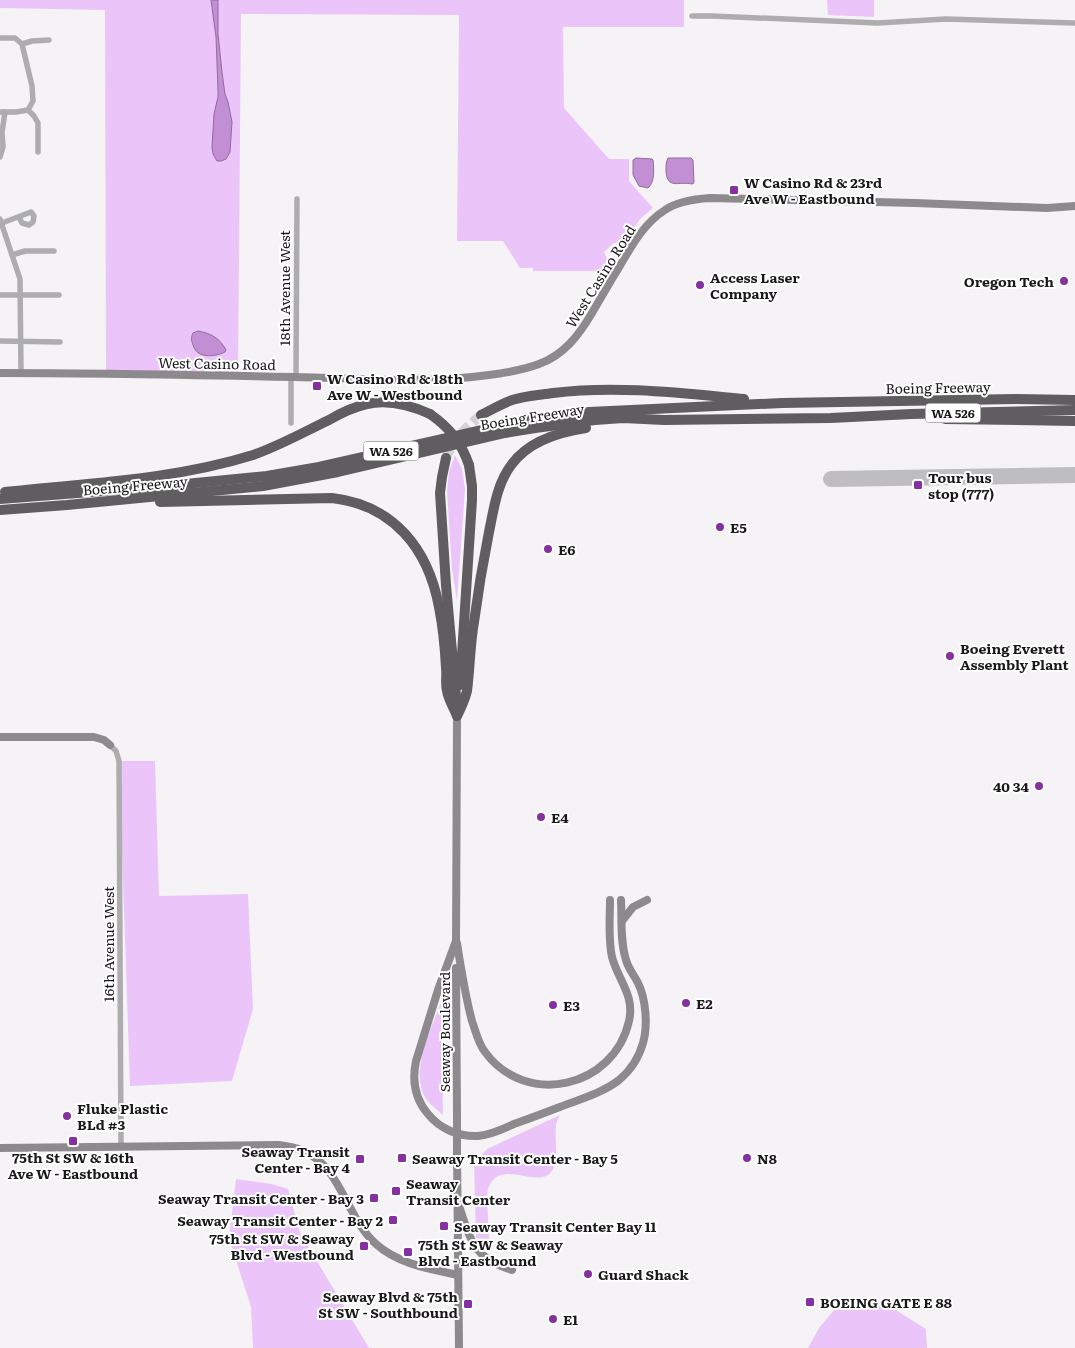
<svg xmlns="http://www.w3.org/2000/svg" width="1075" height="1348" viewBox="0 0 1075 1348" font-family="Literata,serif">
<style>
.green{fill:#ebc5f9}
.water{fill:#c28fd4;stroke:#906c9c}
.lines{fill:none;stroke-linecap:round;stroke-linejoin:round}
.taxiway{stroke:#bebdc0;stroke-width:16}
.highway-tunnel{stroke:#d4d2d5;stroke-width:10;stroke-dasharray:10 5;stroke-linecap:butt}
.street{stroke:#aeadae;stroke-width:5.5}
.secondary{stroke:#8c8a8c;stroke-width:8}
.highway{stroke:#5f5d60;stroke-width:10}
.secondary-bridge{stroke:#8c8a8c;stroke-width:8}
.highway-bridge{stroke:#5f5d60;stroke-width:10}
.poi-dot{fill:#84309f;stroke:#fff;stroke-width:2}
.labels{text-anchor:middle;dominant-baseline:central;stroke-width:4;stroke-linejoin:round;paint-order:stroke}
.shield{fill:#fff;stroke:#5f5e5f;stroke-width:1}
.shield-label{font-size:12px;font-weight:bold;fill:#1a191a}
.poi-label{font-size:14px;font-weight:bold;fill:#1a191a;stroke:#fff;text-anchor:start}
.street-label{font-size:14px;fill:#1a191a;stroke:#fff}
</style>
<rect width="100%" height="100%" fill="#f5f3f6"/>
<g class="green">
<path d="M 0,0 L 684,0 L 684,27 L 563,27 L 564,108 L 609,159 L 629,159 L 629,181 L 653,208 L 640,219 L 625,242 L 614,243 L 604,252 L 609,263 L 604,271 L 533,271 L 533,268 L 520,268 L 503,241 L 457,241 L 459,15 L 241,14 L 238,376 L 106,373 L 105,10 L 0,8 Z"/>
<path d="M 827,0 L 874,0 L 874,17 L 828,15 Z"/>
<path d="M 455,455 L 462,469 L 465,489 L 457,601 L 452,569 L 447,491 L 449,472 Z"/>
<path d="M 119,761 L 155,761 L 159,896 L 248,894 L 253,1009 L 232,1081 L 130,1086 Z"/>
<path d="M 441,1003 L 443,1115 C 435,1108 425,1101 422,1091 C 413,1063 431,1029 441,1003 Z"/>
<path d="M 560,1115 C 558,1119 556,1122 556,1126 C 554,1140 560,1159 552,1171 C 538,1191 500,1156 488,1189 C 486,1197 489,1229 489,1239 L 476,1238 L 474,1163 L 487,1149 Z"/>
<path d="M 236,1179 L 272,1184 L 288,1189 L 300,1233 L 369,1348 L 253,1348 L 251,1307 L 229,1238 Z"/>
<path d="M 852,1298 L 883,1302 L 926,1329 L 927,1348 L 808,1348 L 819,1328 L 835,1309 Z"/>
</g>
<g class="water">
<path d="M 211,0 L 218,0 L 218,34 L 222,72 L 225,94 L 228,102 L 232,122 L 230,152 L 226,159 L 221,161 L 217,161 L 213,154 L 212,147 L 214,114 L 218,97 L 218,90 L 216,37 Z"/>
<path d="M 636,158 L 652,159 L 653,160 C 654,169 655,182 648,188 L 639,186 L 633,175 L 633,160 Z"/>
<path d="M 668,158 L 691,158 L 693,160 L 694,183 L 692,184 C 679,181 667,190 666,171 C 666,165 666,162 668,158 Z"/>
<path d="M 198,331 C 210,333 220,338 226,350 L 225,352 C 214,357 197,359 193,345 C 191,340 191,337 193,333 Z"/>
</g>
<g class="lines">
<path class="taxiway" d="M 831,479 L 1075,475"/>
<path class="highway-tunnel" d="M 446,458 C 454,439 466,428 481,415"/>
<g class="street">
<path d="M 692,16 L 712,16 L 878,23 L 946,19 L 1075,23"/>
<path d="M 0,38 L 15,38 L 22,44 L 32,86 L 33,101 L 28,110"/>
<path d="M 22,44 L 32,41 L 49,40"/>
<path d="M 28,110 L 34,116 L 38,123 L 38,152"/>
<path d="M 0,112 L 16,112 L 28,110"/>
<path d="M 0,157 L 3,147 L 2,132 L 5,112"/>
<path d="M 0,219 L 20,279 L 21,373"/>
<path d="M 2,223 L 31,212 L 34,216 L 33,222 L 29,225 L 22,223 L 19,217"/>
<path d="M 12,255 L 25,251 L 54,251"/>
<path d="M 0,295 L 59,295"/>
<path d="M 0,341 L 60,342"/>
<path d="M 291,377 L 291,423"/>
<path d="M 296,377 L 297,199"/>
<path d="M 110,745 L 116,751 L 119,761 L 121,1146"/>
</g>
<g class="secondary">
<path d="M 0,373 C 98,373 196,375 294,377 C 359,378 424,384 489,375 C 505,373 523,370 539,364 C 564,355 579,335 592,313 C 601,298 609,283 618,269 C 631,247 643,224 665,210 C 678,201 695,199 710,198 L 915,203 L 1047,208 L 1075,206"/>
<path d="M 0,737 L 94,737 L 104,740 L 110,745"/>
<path d="M 622,921 L 633,907 L 647,900"/>
<path d="M 456,941 L 438,990 L 416,1061 C 412,1080 415,1099 428,1114 C 440,1129 459,1137 478,1136 C 491,1135 503,1129 514,1124 C 528,1119 542,1114 557,1108 C 577,1100 601,1094 619,1080 C 630,1071 639,1057 643,1043 C 648,1026 646,999 638,983 C 634,975 629,970 626,960 C 620,941 622,920 621,900"/>
<path d="M 457,943 C 461,969 465,995 472,1021 C 476,1032 478,1043 485,1052 C 526,1108 614,1088 629,1021 C 635,995 618,980 612,957 C 608,939 610,919 610,900"/>
<path d="M 456,944 L 457,716"/>
<path d="M 456,968 L 457,1114"/>
<path d="M 0,1148 L 278,1145 C 287,1146 296,1148 304,1151 C 341,1167 347,1219 376,1244 C 398,1264 430,1269 458,1275"/>
<path d="M 457,1153 L 459,1348"/>
<path d="M 459,1206 C 471,1241 473,1258 512,1270"/>
</g>
<g class="highway">
<path d="M 481,415 C 491,410 501,404 512,400 C 525,396 540,395 553,393 C 616,385 681,393 744,399"/>
<path d="M 945,419 L 1075,421"/>
<path d="M 446,458 L 442,477 L 440,493 L 446,585 L 457,707"/>
<path d="M 5,492 C 87,483 173,480 253,455 C 279,446 304,432 329,420 C 341,413 353,407 367,404 C 389,399 410,405 430,414"/>
<path d="M 0,499 L 155,487 L 267,476 L 319,467 L 517,422 L 589,412 L 782,403 L 1016,399 L 1075,400"/>
<path d="M 160,502 L 332,498 C 393,505 428,548 439,607 C 443,627 445,648 446,668 C 447,676 445,684 447,691 C 448,699 454,708 457,716"/>
<path d="M 0,510 L 67,505 L 263,486 L 338,472 L 505,433 L 535,428 L 595,420 L 623,418 L 664,420 L 831,418 L 911,414 L 1075,410"/>
<path d="M 460,685 L 472,500 L 472,486 L 469,465"/>
<path d="M 457,716 C 461,708 465,699 467,691 C 470,668 470,645 474,622 C 478,592 483,562 489,532 C 494,508 497,483 512,464 C 529,441 559,432 586,428"/>
</g>
<path class="secondary-bridge" d="M 457,1153 L 457,1114"/>
<path class="highway-bridge" d="M 430,414 C 450,428 461,442 469,465"/>
</g>
<g class="poi-dot">
<rect x="729" y="185" width="10" height="10" rx="2.5"/>
<circle cx="1064" cy="281" r="5"/>
<circle cx="700" cy="285" r="5"/>
<rect x="312" y="381" width="10" height="10" rx="2.5"/>
<rect x="913" y="480" width="10" height="10" rx="2.5"/>
<circle cx="720" cy="527" r="5"/>
<circle cx="548" cy="549" r="5"/>
<circle cx="950" cy="656" r="5"/>
<circle cx="1039" cy="786" r="5"/>
<circle cx="541" cy="817" r="5"/>
<circle cx="686" cy="1003" r="5"/>
<circle cx="553" cy="1005" r="5"/>
<circle cx="67" cy="1116" r="5"/>
<rect x="68" y="1136" width="10" height="10" rx="2.5"/>
<rect x="397" y="1153" width="10" height="10" rx="2.5"/>
<circle cx="747" cy="1158" r="5"/>
<rect x="355" y="1154" width="10" height="10" rx="2.5"/>
<rect x="391" y="1186" width="10" height="10" rx="2.5"/>
<rect x="369" y="1193" width="10" height="10" rx="2.5"/>
<rect x="388" y="1215" width="10" height="10" rx="2.5"/>
<rect x="439" y="1221" width="10" height="10" rx="2.5"/>
<rect x="359" y="1241" width="10" height="10" rx="2.5"/>
<rect x="403" y="1247" width="10" height="10" rx="2.5"/>
<circle cx="588" cy="1274" r="5"/>
<rect x="805" y="1297" width="10" height="10" rx="2.5"/>
<rect x="463" y="1299" width="10" height="10" rx="2.5"/>
<circle cx="553" cy="1319" r="5"/>
</g>
<g class="labels">
<g class="shield">
<rect x="925.5" y="403.5" width="55" height="19" rx="4"/>
<rect x="363.5" y="441.5" width="55" height="19" rx="4"/>
</g>
<g class="shield-label">
<text x="953" y="413">WA 526</text>
<text x="391" y="451">WA 526</text>
</g>
<g class="poi-label">
<text x="744" y="182">W Casino Rd &amp; 23rd<tspan x="744" dy="16">Ave W - Eastbound</tspan></text>
<text x="710" y="277">Access Laser<tspan x="710" dy="16">Company</tspan></text>
<text x="1054" y="281" text-anchor="end">Oregon Tech</text>
<text x="327" y="378">W Casino Rd &amp; 18th<tspan x="327" dy="16">Ave W - Westbound</tspan></text>
<text x="928" y="477">Tour bus<tspan x="928" dy="16">stop (777)</tspan></text>
<text x="730" y="527">E5</text>
<text x="558" y="549">E6</text>
<text x="960" y="648">Boeing Everett<tspan x="960" dy="16">Assembly Plant</tspan></text>
<text x="1029" y="786" text-anchor="end">40 34</text>
<text x="551" y="817">E4</text>
<text x="696" y="1003">E2</text>
<text x="563" y="1005">E3</text>
<text x="77" y="1108">Fluke Plastic<tspan x="77" dy="16">BLd #3</tspan></text>
<text x="350" y="1151" text-anchor="end">Seaway Transit<tspan x="350" dy="16">Center - Bay 4</tspan></text>
<text x="73" y="1157" text-anchor="middle">75th St SW &amp; 16th<tspan x="73" dy="16">Ave W - Eastbound</tspan></text>
<text x="412" y="1158">Seaway Transit Center - Bay 5</text>
<text x="757" y="1158">N8</text>
<text x="406" y="1183">Seaway<tspan x="406" dy="16">Transit Center</tspan></text>
<text x="364" y="1198" text-anchor="end">Seaway Transit Center - Bay 3</text>
<text x="383" y="1220" text-anchor="end">Seaway Transit Center - Bay 2</text>
<text x="454" y="1226">Seaway Transit Center Bay 11</text>
<text x="354" y="1238" text-anchor="end">75th St SW &amp; Seaway<tspan x="354" dy="16">Blvd - Westbound</tspan></text>
<text x="418" y="1244">75th St SW &amp; Seaway<tspan x="418" dy="16">Blvd - Eastbound</tspan></text>
<text x="598" y="1274">Guard Shack</text>
<text x="458" y="1296" text-anchor="end">Seaway Blvd &amp; 75th<tspan x="458" dy="16">St SW - Southbound</tspan></text>
<text x="820" y="1302">BOEING GATE E 88</text>
<text x="563" y="1319">E1</text>
</g>
<g class="street-label">
<text transform="translate(600 276) rotate(-58)">West Casino Road</text>
<text transform="translate(284 288) rotate(-90)">18th Avenue West</text>
<text transform="translate(217 363) rotate(1)">West Casino Road</text>
<text transform="translate(938 387) rotate(-1)">Boeing Freeway</text>
<text transform="translate(532 416) rotate(-9)">Boeing Freeway</text>
<text transform="translate(135 485) rotate(-5)">Boeing Freeway</text>
<text transform="translate(108 944) rotate(-90)">16th Avenue West</text>
<text transform="translate(444 1032) rotate(-90)">Seaway Boulevard</text>
</g>
</g>
</svg>
